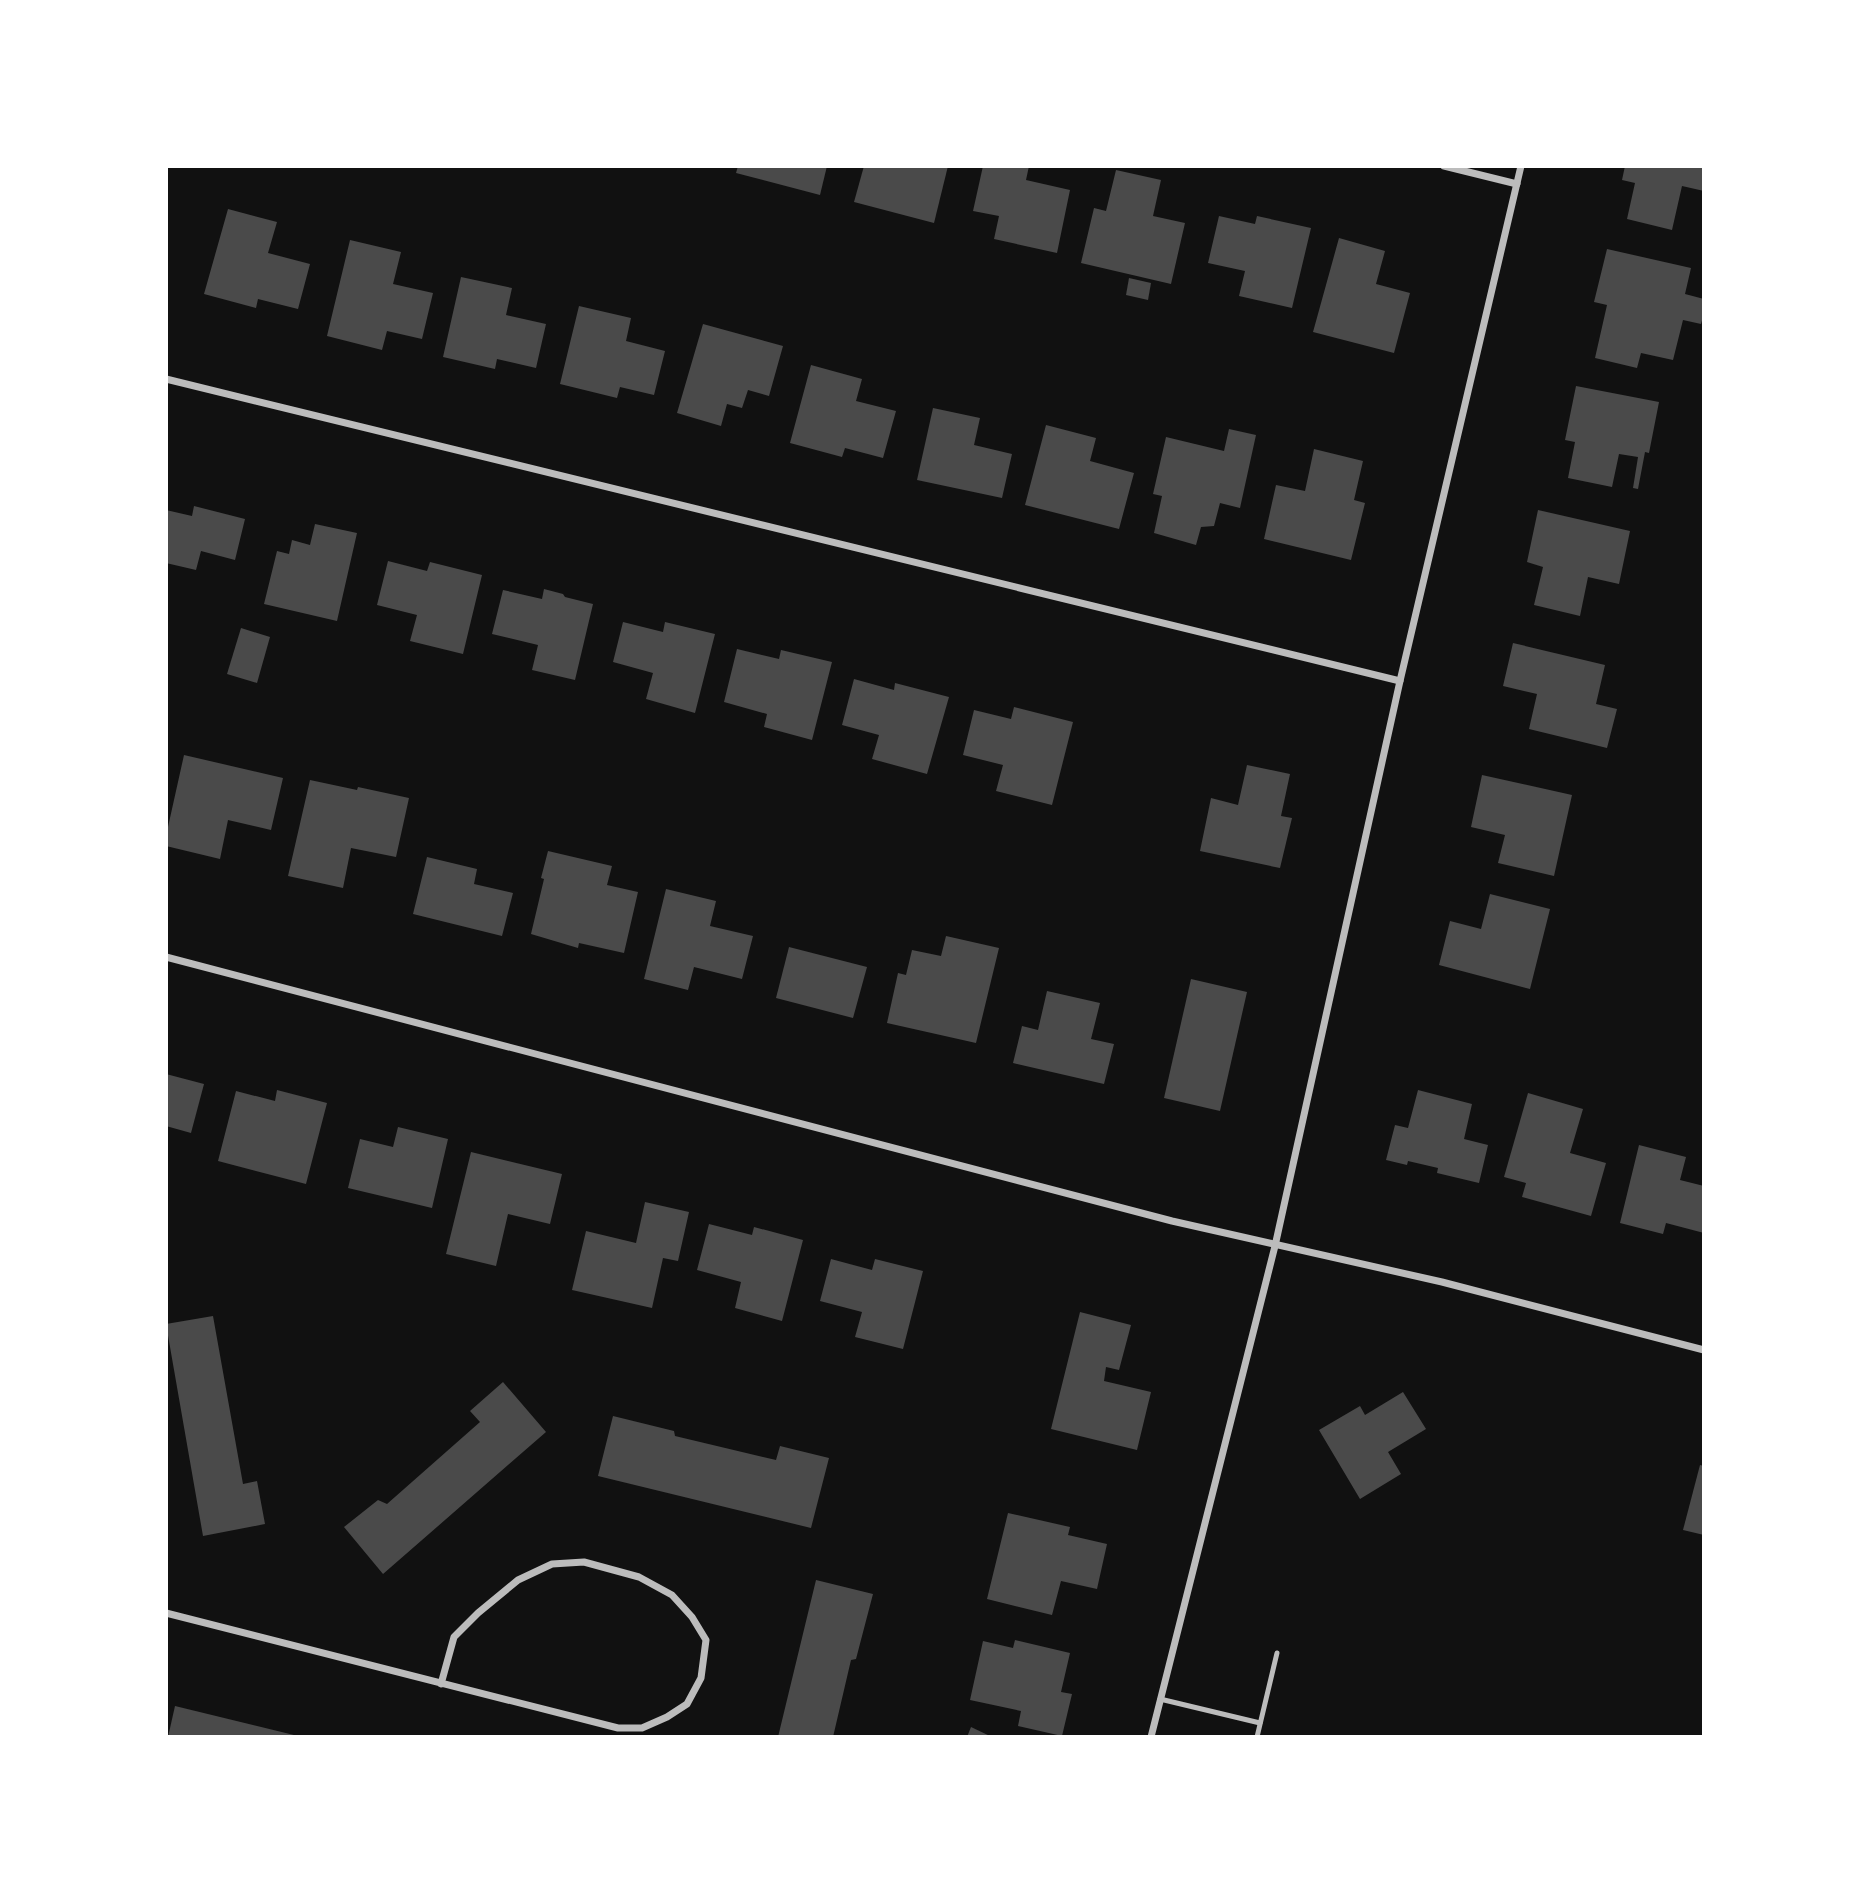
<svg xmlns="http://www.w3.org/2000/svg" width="1870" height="1903" viewBox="0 0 1870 1903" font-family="'DM Sans',sans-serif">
	<rect width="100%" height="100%" fill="#111"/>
	<!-- building -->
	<g fill="#4a4a4a">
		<path d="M738 166H827L820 195 736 173Z"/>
		<path d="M864 166H948L934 223 854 202Z"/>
		<path d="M983 166H1029L1026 180 1070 190 1057 253 994 239 999 216 973 211Z"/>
		<path d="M1625 166H1704V191L1682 186 1672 230 1627 219 1635 183 1622 180Z"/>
		<path d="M1116 170 1161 180 1153 216 1185 223 1171 284 1081 263 1094 208 1106 211Z"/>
		<path d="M228 209 277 222 268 253 310 264 298 309 258 299 256 308 204 294Z"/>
		<path d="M1219 216 1255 224 1257 216 1311 228 1292 308 1239 296 1245 271 1208 263Z"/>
		<path d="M1339 238 1385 251 1376 284 1410 293 1394 353 1313 332Z"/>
		<path d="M350 240 401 252 393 284 433 293 422 339 387 331 382 350 327 336Z"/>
		<path d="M1607 249 1691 268 1685 294 1704 299V313L1701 324 1683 320 1673 360 1641 353 1637 368 1595 358 1607 305 1594 302Z"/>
		<path d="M461 277 512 288 506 315 546 324 536 368 497 359 495 369 443 357Z"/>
		<path d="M1129 278 1151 283 1148 300 1126 295Z"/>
		<path d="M579 306 631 318 626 341 665 351 654 395 620 387 617 398 560 384Z"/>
		<path d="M703 324 783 346 769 396 748 390 742 408 727 404 721 426 677 413Z"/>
		<path d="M811 365 862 379 856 401 896 411 883 458 845 448 842 457 790 443Z"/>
		<path d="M1576 386 1659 402 1649 453 1645 452 1638 489 1633 488 1638 457 1619 454 1612 487 1568 478 1575 442 1565 440Z"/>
		<path d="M933 408 980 418 974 445 1012 454 1002 498 917 480Z"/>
		<path d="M1046 425 1096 438 1090 461 1134 473 1119 529 1025 505Z"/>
		<path d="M1229 429 1256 435 1240 508 1220 503 1214 526 1201 527 1196 545 1154 533 1162 496 1153 494 1166 437 1224 451Z"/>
		<path d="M1314 449 1363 461 1354 500 1365 503 1351 560 1264 539 1276 485 1305 491Z"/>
		<path d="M194 506 245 519 235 560 201 551 196 570 166 563V510L192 516Z"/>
		<path d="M1538 510 1630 531 1619 584 1588 577 1580 616 1534 605 1543 567 1527 562Z"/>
		<path d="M315 524 357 533 337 621 264 604 277 551 289 554 292 540 310 545Z"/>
		<path d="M388 561 427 571 430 562 482 575 463 654 410 641 417 615 377 605Z"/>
		<path d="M544 589 563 594 565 597 593 604 575 680 532 670 538 645 492 634 503 590 542 599Z"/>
		<path d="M623 622 663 632 665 622 715 634 695 713 646 699 653 673 613 662Z"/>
		<path d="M241 628 270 637 257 683 227 674Z"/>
		<path d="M1513 643 1605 665 1596 704 1617 709 1607 748 1529 729 1537 694 1503 686Z"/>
		<path d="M737 649 779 659 781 650 832 662 812 740 764 727 767 714 724 702Z"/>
		<path d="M854 679 894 690 895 683 949 697 927 774 872 759 879 735 842 725Z"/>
		<path d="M1014 707 1073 722 1052 805 996 791 1003 765 963 755 974 710 1011 719Z"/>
		<path d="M184 755 283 778 271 830 228 820 220 859 166 846V836Z"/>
		<path d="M1247 765 1290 774 1281 816 1292 818 1280 868 1200 851 1211 798 1238 805Z"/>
		<path d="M1482 775 1572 795 1554 876 1498 863 1505 835 1471 827Z"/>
		<path d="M310 780 357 790 358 787 409 798 396 857 351 848 343 888 288 876Z"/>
		<path d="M548 851 612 866 607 885 638 892 624 953 579 943 578 948 531 934 544 879 541 878Z"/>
		<path d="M427 857 477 869 474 884 513 893 502 936 413 914Z"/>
		<path d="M666 889 716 901 710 926 753 936 742 979 694 967 688 990 644 979Z"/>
		<path d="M1490 894 1550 909 1530 989 1439 965 1450 921 1481 929Z"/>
		<path d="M946 936 999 948 976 1043 887 1023 898 973 906 975 912 950 941 956Z"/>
		<path d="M789 947 867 967 853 1018 776 998Z"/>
		<path d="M1191 979 1247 992 1220 1111 1164 1098Z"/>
		<path d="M1047 991 1100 1003 1091 1039 1114 1044 1104 1084 1013 1063 1022 1026 1038 1030Z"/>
		<path d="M166 1074 204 1084 191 1133 166 1126Z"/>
		<path d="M277 1090 327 1103 306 1184 218 1161 236 1091 275 1101Z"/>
		<path d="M1418 1090 1472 1104 1464 1139 1488 1145 1479 1183 1437 1173 1438 1168 1408 1161 1407 1165 1386 1160 1395 1125 1408 1128Z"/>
		<path d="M1528 1093 1583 1109 1570 1153 1606 1163 1591 1216 1522 1197 1526 1183 1504 1177Z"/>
		<path d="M398 1127 448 1139 432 1208 348 1188 360 1139 393 1147Z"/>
		<path d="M1639 1145 1686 1157 1680 1180 1704 1186V1233L1666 1223 1663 1234 1620 1223Z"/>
		<path d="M471 1152 562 1174 550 1224 508 1214 496 1266 446 1254Z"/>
		<path d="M645 1202 689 1212 678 1261 663 1258 652 1308 572 1290 586 1231 636 1243Z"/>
		<path d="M709 1224 752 1235 754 1227 803 1240 782 1321 735 1308 741 1282 697 1270Z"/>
		<path d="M831 1259 872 1270 875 1259 923 1271 903 1349 855 1337 862 1312 820 1301Z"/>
		<path d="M1080 1312 1131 1325 1119 1370 1106 1367 1104 1381 1151 1392 1137 1450 1051 1429Z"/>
		<path d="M213 1316 243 1484 257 1481 265 1524 203 1536 166 1324Z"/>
		<path d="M503 1382 546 1432 383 1574 344 1527 378 1500 387 1504 480 1422 470 1411Z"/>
		<path d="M1403 1392 1426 1429 1388 1452 1401 1474 1360 1499 1319 1430 1360 1406 1365 1415Z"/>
		<path d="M613 1416 674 1431 675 1436 776 1460 780 1446 829 1458 811 1528 598 1476Z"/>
		<path d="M1700 1465 1704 1466V1535L1683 1530Z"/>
		<path d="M1008 1513 1070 1527 1068 1535 1107 1544 1097 1589 1061 1581 1052 1615 987 1599Z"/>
		<path d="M816 1580 873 1594 856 1659 851 1660 833 1737H778Z"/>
		<path d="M1015 1640 1070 1653 1061 1692 1072 1694 1062 1736 1018 1726 1021 1711 970 1700 983 1641 1013 1648Z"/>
		<path d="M175 1706 298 1736V1737H168Z"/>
		<path d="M971 1727 992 1737H967Z"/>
	</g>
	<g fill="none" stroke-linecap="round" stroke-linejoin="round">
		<!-- service -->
		<g stroke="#bcbcbc" stroke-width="5">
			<path d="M1160 1699 1260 1723"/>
			<path d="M1257 1737 1277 1653"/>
		</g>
		<!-- minor -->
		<g stroke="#bcbcbc" stroke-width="7">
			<path d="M1444 166 1517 184"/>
			<path d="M166 379 1400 681"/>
			<path d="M166 957 1172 1221 1442 1282 1704 1350"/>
			<path d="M166 1613 618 1728H642L667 1717 687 1704 701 1678 706 1640 692 1617 672 1595 639 1577 584 1562 552 1564 518 1580 478 1613 454 1637 441 1684"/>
			<path d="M1151 1737 1275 1246 1400 681 1521 166"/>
		</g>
	</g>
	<!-- border -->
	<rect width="1870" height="1903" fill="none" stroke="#ffffff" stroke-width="336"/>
</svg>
